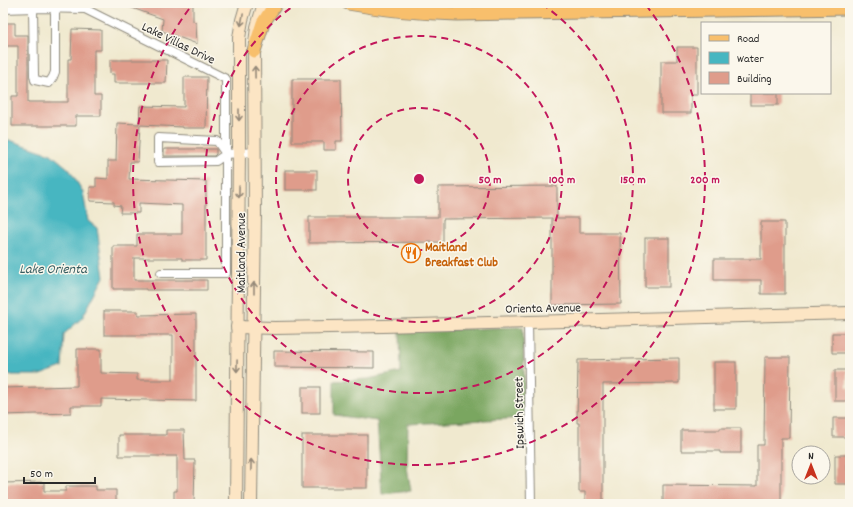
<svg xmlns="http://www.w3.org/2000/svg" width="853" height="507" viewBox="0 0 853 507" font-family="Dekko,sans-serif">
	<rect width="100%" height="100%" fill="#fbf7ec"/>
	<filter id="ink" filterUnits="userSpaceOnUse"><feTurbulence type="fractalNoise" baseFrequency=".025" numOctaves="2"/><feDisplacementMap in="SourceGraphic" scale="8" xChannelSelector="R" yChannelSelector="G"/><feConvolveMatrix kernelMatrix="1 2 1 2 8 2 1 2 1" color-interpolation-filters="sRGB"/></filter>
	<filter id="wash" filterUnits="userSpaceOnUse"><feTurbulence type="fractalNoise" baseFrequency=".012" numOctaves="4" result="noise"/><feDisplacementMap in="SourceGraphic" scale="16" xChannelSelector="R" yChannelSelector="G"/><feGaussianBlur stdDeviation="0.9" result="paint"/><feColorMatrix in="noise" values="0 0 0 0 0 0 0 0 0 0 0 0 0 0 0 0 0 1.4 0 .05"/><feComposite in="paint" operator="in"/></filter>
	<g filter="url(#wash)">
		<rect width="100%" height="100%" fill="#f0e9cf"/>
		<!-- forest -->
		<path fill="#7aa660" stroke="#526846" d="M523 327 525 418 408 424 407 467 411 491 382 494 377 421 334 415V381L368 379 401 372 400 331Z"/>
		<!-- water -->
		<path fill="#47b6c1" stroke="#397076" d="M3 138 51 154 69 169 83 192 88 221 97 228 104 277 82 318 64 334 62 367 40 375H12L3 372Z"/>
		<g id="blocks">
			<!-- building -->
			<g fill="#df9c8b">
				<path d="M121 3H193V21L196 23 197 44 162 31 163 19 121 4Z"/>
				<path d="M3 23H15V35H28V102H68V59H71L72 29 101 30V50H94V96H101V116H76V126H12V96H18V46H3Z"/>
				<path d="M677 47H697V95H691V113H661V61H677Z"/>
				<path d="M110 60H167L166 83H114V74H110Z"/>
				<path d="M184 77H207L206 128H183V127L140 125 138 162H130L129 179 206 181V260H182V258H134V280H207V290H146V289H113V246H137V234H182V205L139 203V213H120L121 206 114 205V202L90 201V187H96V178L108 179V161H116L117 123 139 124 140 106 184 107Z"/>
				<path d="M292 79H341L342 141H336V150H324V142H292Z"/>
				<rect x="750" y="93" width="28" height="12"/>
				<path d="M164 149H216V154L214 156H164Z"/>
				<rect x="285" y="170" width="32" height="20"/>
				<path d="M557 186V218H579V233H620L621 304 552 305V218L443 219V242L309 243V217H438V187Z"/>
				<path d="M761 222H785V294H761V280H714V259H761Z"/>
				<rect x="645" y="238" width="24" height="49"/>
				<path d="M104 311H138V315L196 314V401L101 399V406H71V413L3 415V388L77 386V349H101V373L137 374V380H173V335H104Z"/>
				<path d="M832 333H850V346H847V353H832Z"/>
				<path d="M274 351 374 352V368L274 367Z"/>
				<path d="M765 357H790L789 438H781V504H663V485L757 486V445H764Z"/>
				<path d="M679 358V383L603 384V504H585V492H579V423H577L578 360Z"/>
				<rect x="714" y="362" width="22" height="47"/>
				<path d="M835 370H847V387H850V401H835Z"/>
				<rect x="302" y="387" width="18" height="26"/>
				<path d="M833 418H850V431H847V437H833Z"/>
				<path d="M720 428H741V453H720V451H681V430H720Z"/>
				<path d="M166 430H184L185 460H195L194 504H174V491H177V456H119V435H166Z"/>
				<rect x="302" y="435" width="65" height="53"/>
				<path d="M835 455H847V470H850V484H835Z"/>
				<path d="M44 482V491H66V486H96V490H116V504H3V483Z"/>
			</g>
		</g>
	</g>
	<g filter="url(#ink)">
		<use href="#blocks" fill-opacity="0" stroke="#8e8a7d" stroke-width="1"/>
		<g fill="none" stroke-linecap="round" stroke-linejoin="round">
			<defs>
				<g id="street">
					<path d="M33 8 34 75 35 80 49 83 53 77 55 72V8"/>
					<path d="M3 9 35 8 85 9 226 79V273H161"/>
					<path d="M226 154 217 141 158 138V162L216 161 226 154 255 152"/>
					<path d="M528 322 531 504"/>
				</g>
				<g id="secondary">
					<path d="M237 327 275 328 383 326 850 313"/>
					<path d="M236 504 239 153V38L242 20 247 3"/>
					<path d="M251 504 255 214 254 51 257 27 264 3"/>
				</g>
				<g id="primary">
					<path d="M348 3C385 10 419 13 457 14L850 8"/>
					<path d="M254 51 263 23 276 3"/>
				</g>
			</defs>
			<!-- street casing -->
			<use href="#street" stroke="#8e8a7d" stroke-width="10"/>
			<!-- secondary casing -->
			<use href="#secondary" stroke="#8e8a7d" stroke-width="14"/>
			<!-- primary casing -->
			<use href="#primary" stroke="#8e8a7d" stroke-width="15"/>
			<!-- street -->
			<use href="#street" stroke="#fff" stroke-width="8"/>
			<!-- secondary -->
			<use href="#secondary" stroke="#fce5c4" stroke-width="12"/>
			<!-- primary -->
			<use href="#primary" stroke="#f8bf6c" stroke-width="13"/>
		</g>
		<!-- one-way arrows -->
		<defs><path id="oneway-shaft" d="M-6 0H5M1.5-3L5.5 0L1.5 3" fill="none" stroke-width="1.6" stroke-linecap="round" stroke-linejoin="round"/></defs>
		<g stroke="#948878">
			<use href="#oneway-shaft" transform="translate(242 20) rotate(101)"/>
			<use href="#oneway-shaft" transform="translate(255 72) rotate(-91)"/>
			<use href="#oneway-shaft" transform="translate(239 115) rotate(90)"/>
			<use href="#oneway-shaft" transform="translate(239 192) rotate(91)"/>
			<use href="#oneway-shaft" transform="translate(254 288) rotate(-90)"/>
			<use href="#oneway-shaft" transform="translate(237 366) rotate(91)"/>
			<use href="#oneway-shaft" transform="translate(251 465) rotate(-89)"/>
		</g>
	</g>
	<!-- distance rings -->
	<g fill="none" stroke="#c2185b" stroke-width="2" stroke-dasharray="7 5">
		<circle cx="419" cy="179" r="71"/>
		<circle cx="419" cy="179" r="143"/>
		<path d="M542 4A214 214 0 1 1 296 4"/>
		<path d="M646 5A286 286 0 1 1 192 5"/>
	</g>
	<!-- icons -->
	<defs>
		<symbol id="restaurant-ring" viewBox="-11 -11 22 22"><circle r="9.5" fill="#fbf7ec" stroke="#e8710a" stroke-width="1.5"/><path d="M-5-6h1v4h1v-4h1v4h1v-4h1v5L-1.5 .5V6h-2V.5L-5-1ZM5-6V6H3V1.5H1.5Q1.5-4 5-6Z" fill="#e8710a"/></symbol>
	</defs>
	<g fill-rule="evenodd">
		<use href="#restaurant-ring" x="400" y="242" width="22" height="22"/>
	</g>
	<g text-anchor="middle" stroke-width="3" stroke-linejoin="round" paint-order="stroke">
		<!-- street labels -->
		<g font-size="13" fill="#2b2b2b" stroke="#fbf7ec">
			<text transform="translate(179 42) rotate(26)" y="5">Lake Villas Drive</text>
			<text transform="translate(240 253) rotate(-90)" y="5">Maitland Avenue</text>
			<text transform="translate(543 307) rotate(-1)" y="5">Orienta Avenue</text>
			<text transform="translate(518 413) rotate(-91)" y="5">Ipswich Street</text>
		</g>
		<!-- food labels -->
		<g font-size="13" font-weight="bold" fill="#c56008" stroke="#fbf7ec" text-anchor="start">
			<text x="425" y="251">Maitland<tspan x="425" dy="15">Breakfast Club</tspan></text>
		</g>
		<!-- water labels -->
		<g font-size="14" font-style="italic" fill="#355c60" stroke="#fbf7ec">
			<text x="53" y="273">Lake Orienta</text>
		</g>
	</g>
	<circle cx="419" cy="179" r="6" fill="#c2185b" stroke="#fbf7ec" stroke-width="2"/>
	<g font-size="12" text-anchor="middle" font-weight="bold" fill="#c2185b" stroke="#fbf7ec" stroke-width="3" stroke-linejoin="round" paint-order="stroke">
		<text x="490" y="183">50 m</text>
		<text x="562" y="183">100 m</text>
		<text x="633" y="183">150 m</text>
		<text x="705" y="183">200 m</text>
	</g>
	<!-- margin -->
	<rect width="853" height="507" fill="none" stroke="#fbf7ec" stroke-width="16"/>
	<!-- legend -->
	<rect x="701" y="22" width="130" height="72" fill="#fbf7ec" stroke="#a8a59f"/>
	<rect x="709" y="35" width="20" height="6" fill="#f8bf6c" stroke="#a8a59f"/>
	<text x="737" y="42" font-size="12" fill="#2b2b2b">Road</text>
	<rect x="709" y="52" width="20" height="12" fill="#47b6c1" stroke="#a8a59f"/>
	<text x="737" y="62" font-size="12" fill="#2b2b2b">Water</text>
	<rect x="709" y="72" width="20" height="12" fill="#df9c8b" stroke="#a8a59f"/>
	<text x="737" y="82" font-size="12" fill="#2b2b2b">Building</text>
	<!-- north arrow -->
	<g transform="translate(811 465)"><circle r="19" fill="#fbf7ec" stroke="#a8a59f"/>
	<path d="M0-3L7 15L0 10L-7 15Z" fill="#c8321e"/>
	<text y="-6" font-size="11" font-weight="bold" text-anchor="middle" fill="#2b2b2b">N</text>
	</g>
	<!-- scale -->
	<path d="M24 477v6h71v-6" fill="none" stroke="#2b2b2b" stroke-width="2"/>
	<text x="30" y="477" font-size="12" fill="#2b2b2b" stroke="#fbf7ec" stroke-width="3" paint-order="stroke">50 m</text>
</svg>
